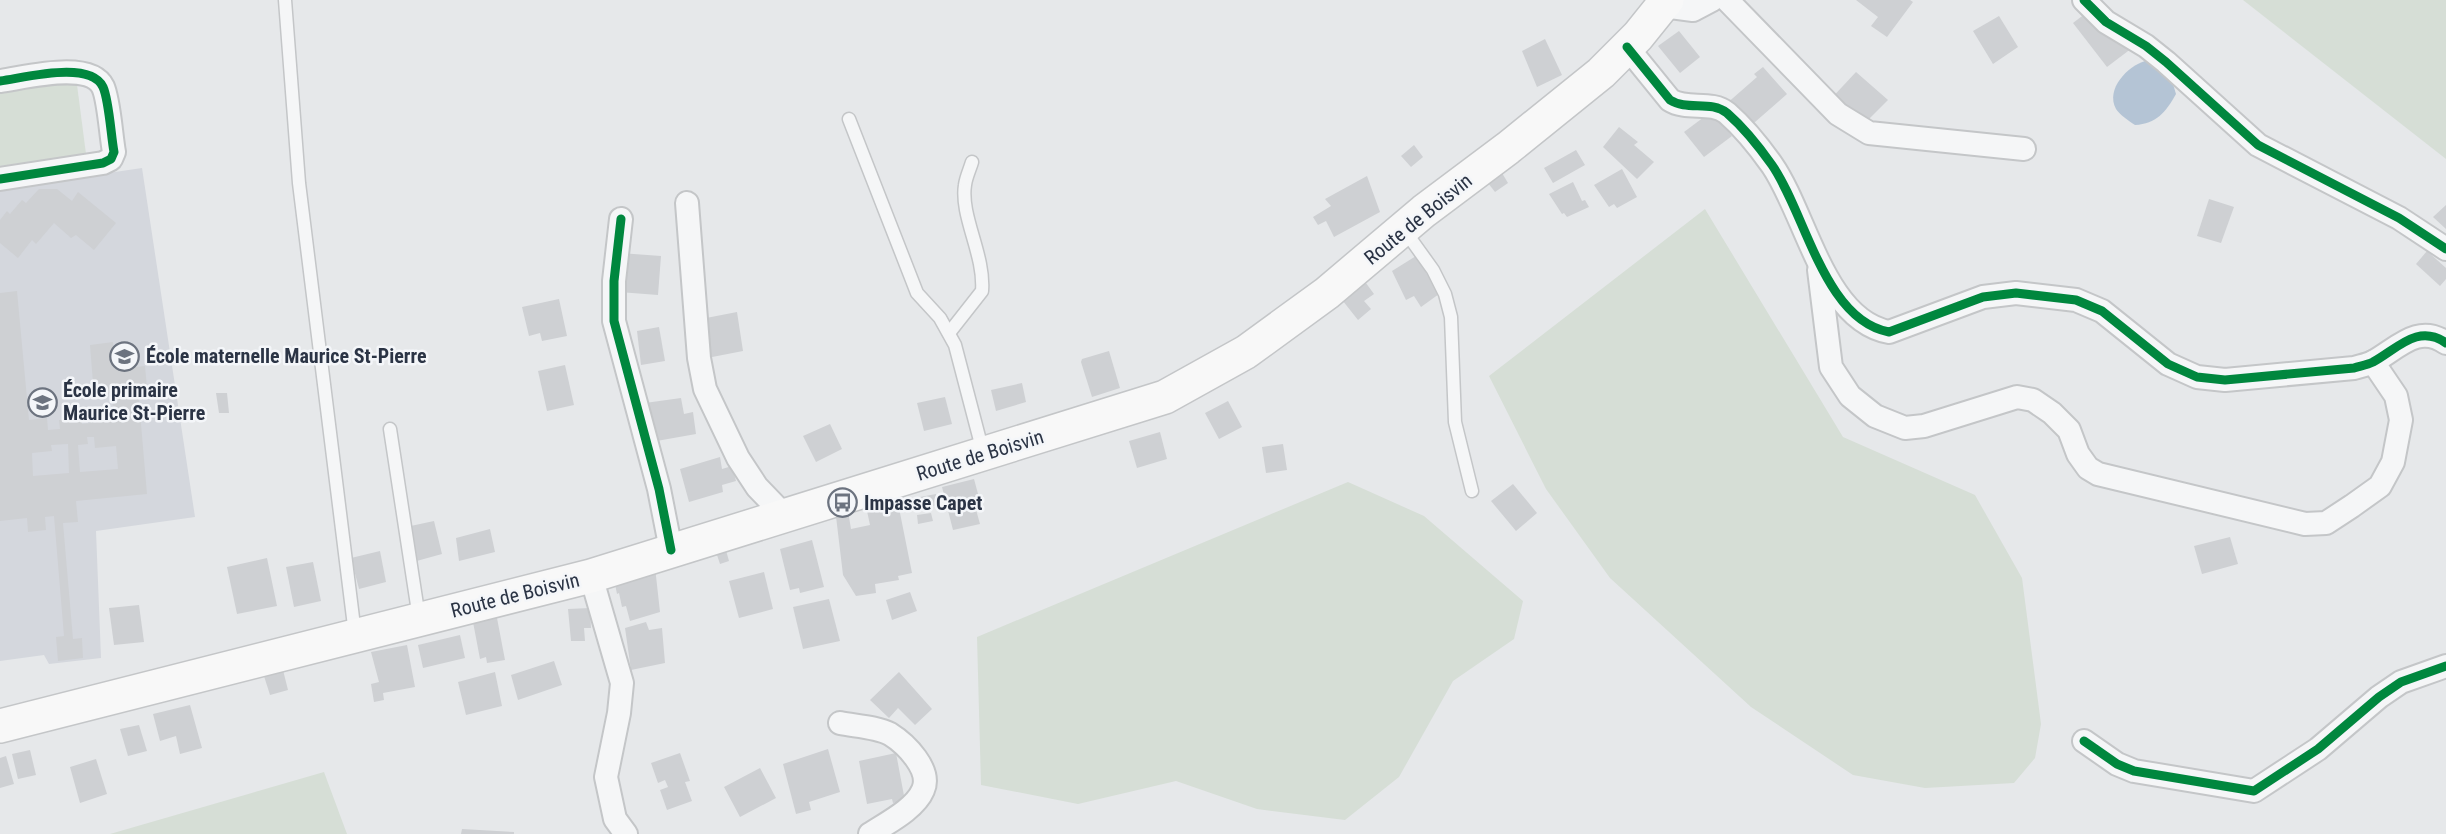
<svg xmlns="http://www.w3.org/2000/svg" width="2446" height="834" viewBox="0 0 2446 834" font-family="'Roboto Condensed',sans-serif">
	<rect width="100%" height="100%" fill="#e6e8ea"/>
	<!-- built -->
	<path fill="#d4d7dd" d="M142 168 195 517 96 531 101 658 49 664 44 655 0 661V189Z"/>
	<!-- green -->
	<g fill="#d6ded6">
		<path d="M2243 0H2446V159Z"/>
		<path d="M76 77 86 154 0 166V88Z"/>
		<path d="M1705 209 1843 437 1975 495 2022 578 2041 724 2035 758 2014 783 1925 788 1853 775 1751 707 1610 578 1546 489 1489 376Z"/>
		<path d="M1348 482 1424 516 1523 601 1514 639 1453 681 1399 777 1345 820 1257 809 1176 781 1078 804 981 785 977 637Z"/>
		<path d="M324 772 347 834H110Z"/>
	</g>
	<!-- water -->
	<path fill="#b4c4d5" d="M2145 61 2169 71 2176 94C2166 112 2156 124 2135 125 2129 121 2120 115 2116 109 2105 89 2128 66 2145 61Z"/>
	<!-- building -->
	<g fill="#ced0d3" fill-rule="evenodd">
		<path d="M1856 0H1910L1913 2 1887 37 1871 26 1878 17Z"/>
		<path d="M2094 7 2132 48 2107 67 2073 23Z"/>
		<path d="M1999 16 2018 47 1993 64 1973 31Z"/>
		<path d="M1679 31 1700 57 1680 73 1658 46Z"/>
		<path d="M1545 39 1562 75 1537 87 1522 51Z"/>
		<path d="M1763 67 1787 94 1747 129 1725 105 1757 77 1754 74Z"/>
		<path d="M1856 72 1888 100 1859 129 1828 102Z"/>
		<path d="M1712 111 1732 136 1704 157 1684 132Z"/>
		<path d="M1619 127 1638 142 1634 145 1654 162 1637 179 1603 147Z"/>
		<path d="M1414 145 1423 157 1411 167 1401 156Z"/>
		<path d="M1576 150 1585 165 1553 183 1544 168Z"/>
		<path d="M1622 169 1637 197 1617 208 1614 204 1609 207 1594 185Z"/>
		<path d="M1502 173 1508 183 1495 192 1488 183Z"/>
		<path d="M1367 176 1380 212 1334 237 1326 221 1318 225 1313 217 1331 206 1325 199Z"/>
		<path d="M1573 182 1582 201 1585 200 1589 207 1567 217 1564 213 1562 214 1549 194Z"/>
		<path d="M39 189H57L72 201 78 192 116 223 94 250 76 235 71 238 54 223 36 244 32 240 18 258 0 243V220L7 211 10 214 22 200 26 203Z"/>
		<path d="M2209 199 2234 207 2221 243 2197 236Z"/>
		<path d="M2446 205V229L2433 217Z"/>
		<path d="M2427 251 2446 268V279L2440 286 2416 264Z"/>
		<path d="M620 253 661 256 658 295 619 292Z"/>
		<path d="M1416 256 1439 294 1421 307 1414 296 1406 300 1392 271Z"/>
		<path d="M1363 279 1374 294 1364 301 1371 309 1358 320 1339 296Z"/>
		<path d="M17 291 29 420 47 418 48 430 60 429 59 420 81 418 82 424 90 423 89 409 113 411 112 393 94 395 90 345 113 342 115 369 145 366 147 388 138 389 147 494 76 501 78 522 63 523 73 639 82 638 83 658 58 661 56 637 64 636 54 516 45 517 46 530 28 532 27 518 0 521V293ZM87 437H94L95 448 116 446 118 469 80 472 78 445 88 444ZM68 444 69 473 33 476 32 453 52 451 51 445Z"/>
		<path d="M559 299 567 336 542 341 540 333 529 336 522 307Z"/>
		<path d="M737 312 743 351 707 358 701 319Z"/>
		<path d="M659 327 665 361 641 365 637 331Z"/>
		<path d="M1109 351 1120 388 1092 397 1081 362 1082 359Z"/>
		<path d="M565 365 574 405 547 411 538 371Z"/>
		<path d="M1022 383 1026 402 996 411 991 390Z"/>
		<path d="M216 393H227L229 413H219Z"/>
		<path d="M945 397 952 424 924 431 917 403Z"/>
		<path d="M681 398 684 414 693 412 696 434 651 442 645 403Z"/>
		<path d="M1228 401 1242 427 1219 439 1205 413Z"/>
		<path d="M830 424 842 449 816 462 803 436Z"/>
		<path d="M1160 432 1167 459 1137 468 1129 441Z"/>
		<path d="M1283 444 1287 470 1266 473 1262 447Z"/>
		<path d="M720 457 722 469 732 466 736 481 722 485 723 492 689 502 680 469Z"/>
		<path d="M974 479 981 505 975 506 980 524 953 530 942 487Z"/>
		<path d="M1513 484 1537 513 1516 531 1491 501Z"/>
		<path d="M936 494 938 505 922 508 920 497Z"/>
		<path d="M898 503 912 573 898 576 899 580 875 584 876 593 856 596 843 575 835 508 847 505 851 529 870 525 867 511Z"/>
		<path d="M931 513 933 521 918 524 917 515Z"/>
		<path d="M434 521 442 554 413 562 406 527Z"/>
		<path d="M490 529 495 552 459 561 456 538Z"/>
		<path d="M2230 537 2238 564 2202 574 2194 546Z"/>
		<path d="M812 540 824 587 800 593 799 588 790 590 780 549Z"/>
		<path d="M725 547 729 561 720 564 715 549Z"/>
		<path d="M380 551 386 582 359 589 351 558Z"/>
		<path d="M267 558 277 606 237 614 227 567Z"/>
		<path d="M313 562 321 601 294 607 286 567Z"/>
		<path d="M655 567 660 612 630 621 626 606 622 607 619 593 617 594 614 579Z"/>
		<path d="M764 572 773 609 739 618 729 581Z"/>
		<path d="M910 592 917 611 892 620 886 600Z"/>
		<path d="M829 599 840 641 803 649 793 607Z"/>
		<path d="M139 605 144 642 114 645 109 608Z"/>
		<path d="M590 608 591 628H584L585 641H571L568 609Z"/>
		<path d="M497 618 505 660 487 663 486 657 480 659 473 622Z"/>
		<path d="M646 622 649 630 662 628 665 663 631 670 625 628Z"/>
		<path d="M460 635 465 658 423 668 418 645Z"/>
		<path d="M407 645 415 687 383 693 384 700 374 702 371 684 379 682 371 652Z"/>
		<path d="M554 661 562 685 518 700 511 675Z"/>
		<path d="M283 670 288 690 270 695 264 676Z"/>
		<path d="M495 672 502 706 466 715 458 682Z"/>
		<path d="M899 672 932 709 915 725 898 708 889 718 870 700Z"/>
		<path d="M190 705 202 748 180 754 176 736 160 741 153 714Z"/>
		<path d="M139 725 147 751 128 756 120 729Z"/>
		<path d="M828 749 840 792 809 802 811 810 796 814 783 764Z"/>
		<path d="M30 750 36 775 18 779 12 754Z"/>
		<path d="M680 753 690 781 685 782 692 801 667 810 660 790 668 787 665 780 658 783 651 763Z"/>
		<path d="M896 753 905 801 893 803 892 799 867 804 859 761Z"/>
		<path d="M6 756 14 784 0 788V758Z"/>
		<path d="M96 759 107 794 80 803 70 767Z"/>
		<path d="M760 768 776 798 740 817 724 787Z"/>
		<path d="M462 829 514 832V834H461Z"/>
	</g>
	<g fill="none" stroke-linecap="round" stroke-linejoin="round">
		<defs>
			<g id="lane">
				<path d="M285 0 299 183 355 634"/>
				<path d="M849 119 917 293 940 318 955 345 983 452"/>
				<path d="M1405 231 1433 270 1445 294 1451 317 1455 422 1472 491"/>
				<path d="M949 333 982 291C985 255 960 216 965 185 966 177 970 169 972 162"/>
				<path d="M390 429 419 618"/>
			</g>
			<g id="street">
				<path d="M1727 0 1838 114 1869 133 2024 149"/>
				<path d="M2084 0 2106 22 2146 46 2166 62 2258 145 2399 218 2446 249"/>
				<path d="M1663 6 1693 10 1712 0"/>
				<path d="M1627 47 1670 100C1687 111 1711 100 1727 113 1743 127 1760 148 1772 165 1806 214 1824 320 1889 332L1983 297 2016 293 2076 300 2102 311 2168 364 2197 377 2225 380 2354 368C2360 366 2367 365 2373 362 2397 349 2418 323 2446 343"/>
				<path d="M0 81C24 78 90 60 103 87 109 100 111 136 114 152L111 159 103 163 0 179"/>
				<path d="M687 203 699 358 705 389 738 458 757 487 784 515"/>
				<path d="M621 219 614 281V321L659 489 671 550"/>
				<path d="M1819 270 1831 367 1850 396 1875 416 1905 428 1924 426 2017 397 2033 400 2052 413 2069 430 2078 454 2088 468 2098 474 2305 524 2326 523 2352 506 2380 486 2393 462 2401 420 2396 396 2373 362"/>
				<path d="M591 576 622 683 619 713 606 777 615 819 626 834"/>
				<path d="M840 723C855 726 877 727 890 734 906 744 932 770 923 790 915 809 887 823 870 834"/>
				<path d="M2084 741 2117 764 2134 771 2254 791 2318 749 2379 697 2401 682 2446 666"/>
			</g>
			<path id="secondary" d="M0 726 591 576 1165 397 1246 352 1327 293 1424 211 1508 148 1601 73 1638 36 1667 0"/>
		</defs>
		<!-- lane casing -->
		<use href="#lane" stroke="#c4c6c8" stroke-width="15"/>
		<!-- street casing -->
		<use href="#street" stroke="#c4c6c8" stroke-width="26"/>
		<!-- secondary casing -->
		<use href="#secondary" stroke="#c4c6c8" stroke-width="36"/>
		<!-- lane -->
		<use href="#lane" stroke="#f5f6f7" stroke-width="12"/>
		<!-- street -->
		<use href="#street" stroke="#f5f6f7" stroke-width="22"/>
		<!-- secondary -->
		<use href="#secondary" stroke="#f8f8f8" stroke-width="33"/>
		<defs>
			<g id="cycleway">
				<path d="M2084 0 2106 22 2146 46 2166 62 2258 145 2399 218 2446 249"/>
				<path d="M1627 47 1670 100C1687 111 1711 100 1727 113 1743 127 1760 148 1772 165 1806 214 1824 320 1889 332L1983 297 2016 293 2076 300 2102 311 2168 364 2197 377 2225 380 2354 368C2360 366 2367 365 2373 362 2397 349 2418 323 2446 343"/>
				<path d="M0 81C24 78 90 60 103 87 109 100 111 136 114 152L111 159 103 163 0 179"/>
				<path d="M621 219 614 281V321L659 489 671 550"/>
				<path d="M2084 741 2117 764 2134 771 2254 791 2318 749 2379 697 2401 682 2446 666"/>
			</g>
		</defs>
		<!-- cycleway casing -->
		<use href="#cycleway" stroke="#f4f6f9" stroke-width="13"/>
		<!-- cycleway -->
		<use href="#cycleway" stroke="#00873e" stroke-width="9"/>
	</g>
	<!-- icons -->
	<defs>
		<symbol id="school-ring" viewBox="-11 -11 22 22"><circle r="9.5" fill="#f4f6f9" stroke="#6c737f" stroke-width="1.5"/><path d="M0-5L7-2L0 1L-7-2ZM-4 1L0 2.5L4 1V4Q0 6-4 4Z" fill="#6c737f"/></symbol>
		<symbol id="bus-ring" viewBox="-11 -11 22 22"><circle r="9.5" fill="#f4f6f9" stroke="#6c737f" stroke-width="1.5"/><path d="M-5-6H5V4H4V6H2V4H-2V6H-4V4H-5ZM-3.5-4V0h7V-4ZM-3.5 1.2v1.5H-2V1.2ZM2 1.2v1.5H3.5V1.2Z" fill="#6c737f"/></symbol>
	</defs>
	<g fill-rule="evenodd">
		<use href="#school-ring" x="108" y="340" width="33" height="33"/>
		<use href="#school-ring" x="26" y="386" width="33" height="33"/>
		<use href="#bus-ring" x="826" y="486" width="33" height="33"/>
	</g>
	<g text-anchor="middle" stroke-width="5" stroke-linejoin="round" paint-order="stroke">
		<!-- street labels -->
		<g font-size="20" fill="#2b3445" stroke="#f4f6f9">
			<text transform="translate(1418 219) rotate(-39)" y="7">Route de Boisvin</text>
			<text transform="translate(980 455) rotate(-17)" y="7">Route de Boisvin</text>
			<text transform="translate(515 595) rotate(-14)" y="7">Route de Boisvin</text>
		</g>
		<!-- poi labels -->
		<g font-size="20" font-weight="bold" fill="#2b3445" stroke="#f4f6f9" text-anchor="start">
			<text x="146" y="363">École maternelle Maurice St-Pierre</text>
			<text x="63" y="397">École primaire<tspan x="63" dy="23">Maurice St-Pierre</tspan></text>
			<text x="864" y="510">Impasse Capet</text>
		</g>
	</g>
</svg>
